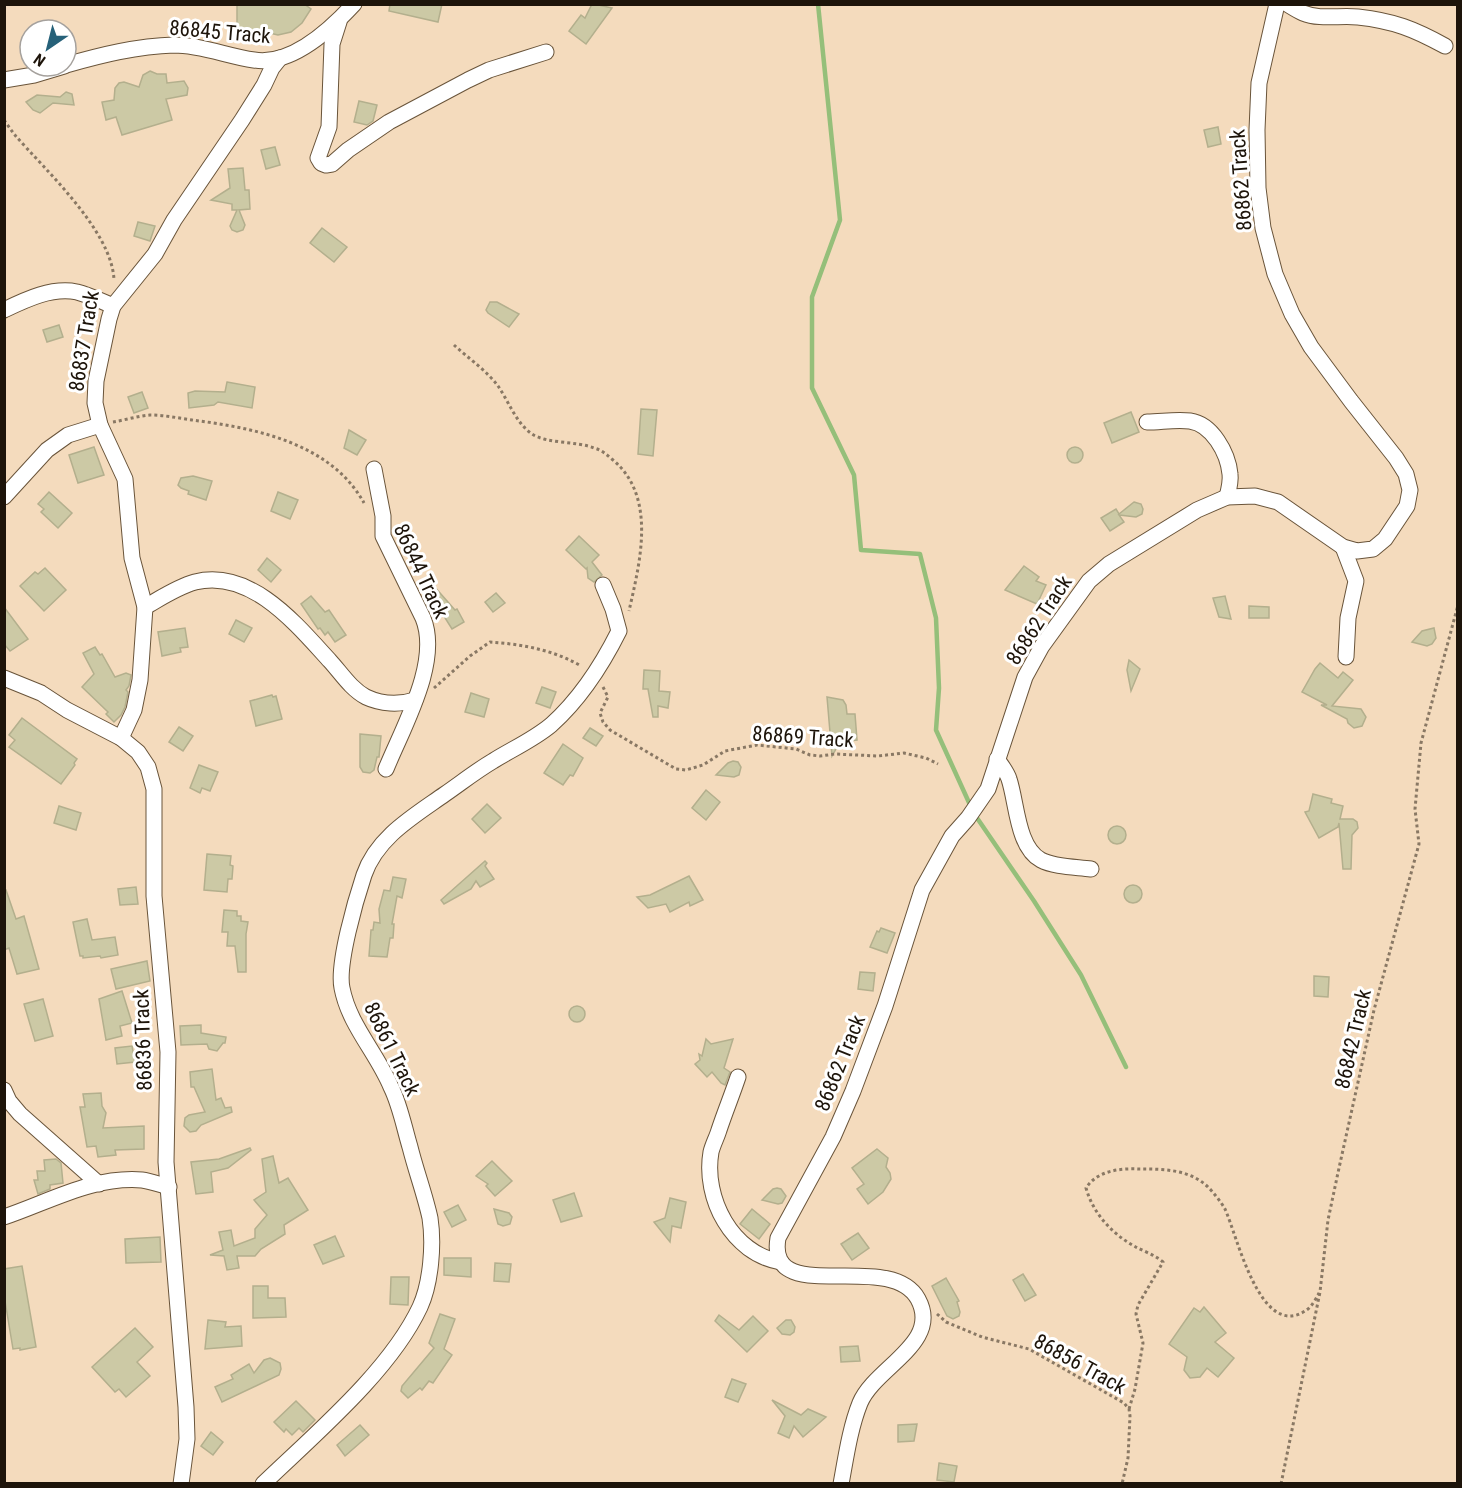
<svg xmlns="http://www.w3.org/2000/svg" width="1462" height="1488" viewBox="0 0 1462 1488" font-family="'Roboto Condensed',sans-serif">
	<rect width="100%" height="100%" fill="#f4dbbd"/>
	<g fill="none" stroke-linecap="round" stroke-linejoin="round">
		<!-- stream -->
		<g stroke="#95bf7a" stroke-width="4.5">
			<path d="M818 4 840 220 812 297V388L854 475 861 550 920 554 936 618 939 688 936 730 971 807"/>
			<path d="M975 815 1034 901 1081 975 1126 1067"/>
		</g>
	</g>
	<!-- building -->
	<g fill="#ccc9a5" stroke="#b3af8d" stroke-width="1.5">
		<path d="M237 4H304L311 9 302 23 291 32 278 35 256 30H237Z"/>
		<path d="M390 4H442L438 22 389 11Z"/>
		<path d="M594 4 612 8 586 44 569 31 581 15 585 18 591 6Z"/>
		<path d="M150 71 157 74H166L167 83 184 81 188 88 187 95 166 99 172 120 122 135 116 117 106 120 102 102 114 100 115 88 119 83 124 82 139 87 143 75Z"/>
		<path d="M66 92 72 94 74 105 53 103 40 113 33 110 26 102 37 95 60 97Z"/>
		<path d="M359 101 377 105 373 121 367 125 354 122Z"/>
		<path d="M1218 127 1221 144 1208 147 1204 130Z"/>
		<path d="M275 147 280 165 266 169 261 150Z"/>
		<path d="M243 168 245 190H249L250 209 239 210 245 225 243 230 237 232 232 230 230 226 237 210H232V204L211 200 230 188 228 169Z"/>
		<path d="M138 222 155 226 150 241 134 236Z"/>
		<path d="M322 228 347 247 334 262 310 243Z"/>
		<path d="M490 302H497L519 314 509 327 488 313 486 310Z"/>
		<path d="M59 325 63 337 47 342 43 330Z"/>
		<path d="M227 382 255 387 252 408 218 402 214 405 189 408 188 393 195 391 225 392Z"/>
		<path d="M142 392 148 408 134 413 128 397Z"/>
		<path d="M641 409 657 410 653 456 638 454Z"/>
		<path d="M1131 412 1139 432 1112 443 1104 423Z"/>
		<path d="M349 430 366 440 357 455 344 448Z"/>
		<circle cx="1075" cy="455" r="8"/>
		<path d="M94 447 104 475 78 483 69 455Z"/>
		<path d="M193 476 212 481 206 500 188 494 189 491 181 488 178 485 181 478Z"/>
		<path d="M49 492 72 513 58 528 41 512 44 509 38 504Z"/>
		<path d="M278 492 298 500 290 519 271 511Z"/>
		<path d="M1134 502 1141 504 1143 509 1142 514 1136 517 1119 515 1124 522 1110 531 1101 518 1116 509 1119 514Z"/>
		<path d="M579 536 599 555 592 562 602 575 594 582 588 578 587 568 586 569 566 550Z"/>
		<path d="M267 558 281 570 271 582 258 570Z"/>
		<path d="M1024 566 1039 577 1036 581 1046 585 1037 604 1005 590Z"/>
		<path d="M45 568 66 590 44 611 20 586 35 572 38 574Z"/>
		<path d="M433 585 455 610 457 609 464 622 452 629 442 613 435 619 433 616 426 602 433 596 428 588Z"/>
		<path d="M496 593 505 603 493 612 485 602Z"/>
		<path d="M311 596 325 612 329 610 346 635 335 642 328 632 325 635 320 628 318 629 301 604Z"/>
		<path d="M1225 596 1231 619 1219 617 1213 598Z"/>
		<path d="M1249 606 1269 607V618H1249Z"/>
		<path d="M4 607 28 639 10 651 4 644Z"/>
		<path d="M236 620 252 628 244 642 229 634Z"/>
		<path d="M185 628 188 647 180 648 181 652 162 656 158 632Z"/>
		<path d="M1434 628 1436 638 1432 644 1427 646 1412 642 1422 631Z"/>
		<path d="M95 647 100 655 102 654 115 677 126 673 131 675 129 686 126 690 128 692 125 707 121 715 114 722 106 714 108 712 82 687 94 674 83 653Z"/>
		<path d="M1129 660 1140 669 1131 691 1127 670Z"/>
		<path d="M1320 663 1338 678 1343 672 1353 680 1332 706 1361 709 1366 717 1362 726 1354 728 1348 723 1347 719 1321 705H1327L1302 692 1315 669Z"/>
		<path d="M644 670 660 671 659 691 670 692 668 708 658 706V717H653L648 689H643Z"/>
		<path d="M542 687 556 692 550 708 536 703Z"/>
		<path d="M471 693 489 699 484 717 465 712Z"/>
		<path d="M272 695 273 697 276 696 282 719 256 726 250 701Z"/>
		<path d="M827 697 843 700 846 705 847 714H855L857 740 840 742 832 756Z"/>
		<path d="M22 718 77 759 74 763 75 765 61 784 9 747 15 740 9 735Z"/>
		<path d="M179 727 193 736 183 751 169 742Z"/>
		<path d="M590 728 603 736 596 746 583 738Z"/>
		<path d="M360 734 381 736 379 757H377L374 770 370 773 363 772 360 767Z"/>
		<path d="M563 744 583 758 573 776 570 775 563 785 544 773Z"/>
		<path d="M733 761 738 762 741 767 739 775 734 777 716 775 728 763Z"/>
		<path d="M199 765 218 772 210 791 202 788 200 793 190 788Z"/>
		<path d="M706 790 720 802 706 820 692 808Z"/>
		<path d="M1313 794 1332 799 1331 803 1343 806 1340 819H1353L1357 822 1358 828 1352 835 1351 869H1343L1339 823 1338 827 1319 838 1305 812 1309 811Z"/>
		<path d="M487 804 501 818 485 833 472 819Z"/>
		<path d="M59 806 81 813 76 830 54 823Z"/>
		<circle cx="1117" cy="835" r="9"/>
		<path d="M207 854 231 856 230 865 233 866 232 879H228L227 892 204 890Z"/>
		<path d="M485 861 487 863 485 866 494 879 480 887 476 881 471 889 444 904 441 900Z"/>
		<path d="M689 876 703 900 690 906 689 902 670 912 666 904 648 908 637 897 650 895Z"/>
		<path d="M393 877 406 879 402 898 397 896 392 924H394L393 938H390L387 957 369 956 371 930H373L374 922 380 923 379 909 384 890 390 891Z"/>
		<circle cx="1133" cy="894" r="9"/>
		<path d="M136 887 138 904 120 905 118 889Z"/>
		<path d="M6 890 16 919 24 916 39 969 17 974 9 948 4 950V891Z"/>
		<path d="M224 910 237 911V916H241V921L248 922 246 934V972H238L235 946H227L228 932H222Z"/>
		<path d="M87 919 92 940 115 937 118 955 101 958 100 956 83 958V956H80L73 922Z"/>
		<path d="M881 928 895 933 887 953 870 947 877 931 879 932Z"/>
		<path d="M147 961 150 981 116 989 111 969Z"/>
		<path d="M860 972 875 973 873 991 858 989Z"/>
		<path d="M1314 976 1329 977 1328 997 1314 996Z"/>
		<path d="M122 991 132 1023 120 1026 122 1036 106 1040 99 999Z"/>
		<path d="M43 999 53 1036 35 1041 24 1004Z"/>
		<circle cx="577" cy="1014" r="8"/>
		<path d="M201 1025V1033L226 1037 225 1043H223L217 1051 209 1049 207 1044 181 1045 180 1026Z"/>
		<path d="M706 1039 711 1044 733 1039 724 1068 730 1072 725 1085 721 1083 712 1072 707 1077 695 1064 700 1060 699 1054 702 1056Z"/>
		<path d="M132 1046 135 1062 117 1064 115 1048Z"/>
		<path d="M212 1069 216 1100 221 1098 225 1108 231 1107 232 1112 201 1125 196 1131 190 1132 184 1126 185 1118 189 1115 205 1112 194 1087H191L190 1072Z"/>
		<path d="M101 1093 102 1106 106 1113 103 1128 144 1126V1149L115 1150 116 1155 98 1157 96 1146 87 1147 80 1107H85L83 1094Z"/>
		<path d="M250 1148 251 1150 228 1168 211 1172 213 1192 196 1194 191 1162 219 1159Z"/>
		<path d="M877 1149 888 1158 886 1167 890 1173 891 1179 883 1192 868 1204 857 1189 864 1184 852 1168Z"/>
		<path d="M273 1156 279 1183 288 1178 308 1210 284 1225 285 1234 261 1249 255 1256H237L239 1268 227 1270 224 1256 210 1255 223 1250 219 1232 231 1230 234 1246 255 1238V1229L267 1215 254 1200 266 1192 262 1159Z"/>
		<path d="M56 1159 61 1163 63 1183 50 1185V1189L38 1194 34 1180H38L37 1171H45L44 1160Z"/>
		<path d="M492 1161 512 1181 495 1196 486 1186 488 1184 476 1176Z"/>
		<path d="M777 1188 781 1189 786 1196 782 1203 778 1204 762 1200 773 1189Z"/>
		<path d="M574 1193 582 1216 561 1222 553 1200Z"/>
		<path d="M670 1198 686 1202 681 1228 672 1226 670 1242 654 1222 665 1218Z"/>
		<path d="M458 1205 466 1220 452 1227 444 1212Z"/>
		<path d="M494 1209 509 1213 512 1217 510 1224 503 1226 498 1224Z"/>
		<path d="M752 1209 770 1224 759 1239 740 1224Z"/>
		<path d="M858 1233 869 1248 852 1260 841 1244Z"/>
		<path d="M335 1236 344 1256 323 1264 314 1245Z"/>
		<path d="M160 1237 161 1262 126 1263 125 1239Z"/>
		<path d="M444 1258H471V1277L444 1275Z"/>
		<path d="M495 1263 511 1264 509 1282 494 1281Z"/>
		<path d="M22 1266 36 1347 20 1350V1348L13 1349 4 1295V1269Z"/>
		<path d="M1023 1274 1036 1295 1025 1301 1013 1280Z"/>
		<path d="M391 1277H409L408 1305 390 1304Z"/>
		<path d="M946 1278 959 1301 957 1302 960 1312 959 1316 953 1319 947 1316 932 1286Z"/>
		<path d="M253 1286H268V1298H285L286 1317 253 1318Z"/>
		<path d="M1204 1307 1226 1333 1215 1342 1234 1358 1218 1377 1207 1368 1200 1377 1190 1378 1184 1370 1187 1357 1169 1344 1194 1308 1200 1312Z"/>
		<path d="M440 1314 455 1319 444 1349 452 1355 433 1383 429 1381 422 1390 420 1388 408 1398 401 1391 402 1386 434 1348 429 1343Z"/>
		<path d="M719 1315 739 1330 753 1316 768 1331 747 1352 715 1321Z"/>
		<path d="M208 1320 226 1322 225 1327 241 1326 242 1346 205 1349Z"/>
		<path d="M786 1320H791L795 1327 794 1332 790 1335 782 1334 777 1328Z"/>
		<path d="M135 1328 153 1347 137 1362 150 1376 126 1397 119 1389 115 1392 92 1367Z"/>
		<path d="M858 1346 860 1361 841 1362 840 1347Z"/>
		<path d="M270 1358 280 1363 281 1369 279 1375 222 1402 215 1387 233 1379 231 1375 249 1364 254 1373 264 1360Z"/>
		<path d="M732 1379 746 1384 738 1402 725 1397Z"/>
		<path d="M772 1400 801 1415 808 1409 826 1417 803 1437 794 1426 789 1438 778 1433 785 1416Z"/>
		<path d="M296 1401 315 1420 303 1432 299 1428 292 1435 286 1429 284 1432 274 1422Z"/>
		<path d="M917 1424 914 1441 898 1442V1425Z"/>
		<path d="M360 1425 369 1435 345 1456 337 1445Z"/>
		<path d="M211 1432 223 1442 213 1455 201 1446Z"/>
		<path d="M939 1463 957 1466 954 1482 937 1480Z"/>
	</g>
	<g fill="none" stroke-linecap="round" stroke-linejoin="round">
		<defs>
			<g id="minor">
				<path d="M1287 4C1292 7 1298 11 1303 13 1320 20 1340 15 1358 17 1394 21 1414 29 1445 46"/>
				<path d="M339 22 332 44 329 127 318 158 321 163 326 165 332 164 348 150 389 122 468 80 489 70 546 52"/>
				<path d="M66 65C101 55 137 46 174 45 201 45 227 56 254 60 291 66 331 29 354 4"/>
				<path d="M4 80 34 75 64 66"/>
				<path d="M4 310C27 299 52 287 77 292 89 295 101 301 113 306"/>
				<path d="M1147 422C1161 422 1176 419 1190 421 1212 424 1228 453 1230 474 1231 481 1229 489 1227 497"/>
				<path d="M374 469 383 516V536L423 618C441 662 403 727 386 769"/>
				<path d="M4 497 47 450 68 435 100 425"/>
				<path d="M1343 547 1356 581 1348 618 1346 657"/>
				<path d="M145 607C161 598 177 587 195 582 251 568 297 625 330 661 341 673 351 689 366 697 381 704 399 705 415 700"/>
				<path d="M4 678 41 693 67 710 121 738 138 752 148 767 154 789V896L168 1052 166 1162 186 1407 187 1439 181 1484"/>
				<path d="M121 738 134 710 140 680 145 607 132 558 125 479 100 425 95 403 96 381 109 319 113 306 155 254 174 220 242 120 264 85 272 68 280 58"/>
				<path d="M997 759C1001 765 1007 772 1009 779 1017 803 1017 847 1041 860 1054 867 1076 867 1091 869"/>
				<path d="M738 1077C732 1095 725 1112 719 1130 717 1137 713 1144 711 1152 703 1198 732 1254 781 1262"/>
				<path d="M4 1090 9 1101 20 1114 99 1184"/>
				<path d="M4 1217C49 1202 93 1176 142 1180 151 1181 160 1185 169 1187"/>
				<path d="M263 1484C315 1434 390 1371 420 1307 431 1283 434 1244 430 1218 425 1195 416 1171 410 1147 404 1127 400 1105 391 1087 377 1053 349 1025 342 988 337 964 356 899 364 875 377 837 414 816 445 794 461 783 476 771 493 761 512 749 533 740 551 725 579 700 602 665 619 631L613 609 603 585"/>
				<path d="M841 1484C846 1457 850 1428 860 1403 875 1367 942 1343 918 1299 890 1248 766 1309 778 1238L833 1137 853 1091 885 1006 922 890 952 836 968 818 988 789 1025 677 1042 646 1089 581 1109 564 1197 510 1227 497 1255 496 1278 502 1343 547 1357 551 1373 549 1385 539 1407 506 1410 490 1406 474 1396 458 1351 401 1311 347 1292 314 1275 274 1263 228 1258 188 1257 130 1259 83 1277 4"/>
			</g>
		</defs>
		<!-- minor casing -->
		<use href="#minor" stroke="#69543a" stroke-width="17"/>
		<!-- path -->
		<g stroke="#897864" stroke-width="3" stroke-dasharray="3 3" stroke-linecap="butt">
			<path d="M4 120 14 134C46 171 112 231 114 280"/>
			<path d="M454 345C468 358 487 371 498 386 509 402 516 423 532 434 547 444 577 441 594 448 602 450 607 455 613 460 657 497 640 562 629 611"/>
			<path d="M113 422C125 420 138 416 150 415 164 415 178 418 192 420 255 428 331 443 364 503"/>
			<path d="M603 687 608 697 600 713 603 722 610 730 676 769 686 770 703 765 725 751 757 745 796 749 810 755 820 756 835 754 878 756 904 753 926 758 938 764"/>
			<path d="M434 688 470 656 490 642C521 644 554 650 581 666"/>
			<path d="M937 1314 946 1322 982 1337 1029 1349 1124 1403 1129 1409 1130 1416 1128 1458 1122 1484"/>
			<path d="M1129 1409 1135 1389 1143 1343 1136 1314 1138 1305 1163 1262C1155 1255 1143 1251 1134 1246 1111 1233 1093 1213 1086 1188 1097 1171 1119 1168 1139 1169 1163 1169 1189 1169 1208 1187 1214 1193 1221 1202 1225 1209 1237 1235 1260 1340 1305 1311 1311 1308 1316 1299 1319 1293"/>
			<path d="M1281 1484 1320 1292 1328 1220 1339 1168 1374 1010 1419 844 1415 809 1421 743 1458 605"/>
		</g>
		<!-- minor -->
		<use href="#minor" stroke="#fff" stroke-width="15"/>
	</g>
	<g text-anchor="middle" stroke-width="6" stroke-linejoin="round" paint-order="stroke">
		<!-- street labels -->
		<g font-size="21" fill="#1d140a" stroke="#fff">
			<text transform="translate(220 32) rotate(5)" y="7">86845 Track</text>
			<text transform="translate(1241 180) rotate(-94)" y="7">86862 Track</text>
			<text transform="translate(84 341) rotate(-81)" y="7">86837 Track</text>
			<text transform="translate(421 571) rotate(65)" y="7">86844 Track</text>
			<text transform="translate(1039 620) rotate(-57)" y="7">86862 Track</text>
			<text transform="translate(803 737) rotate(4)" y="7">86869 Track</text>
			<text transform="translate(1353 1039) rotate(-77)" y="7">86842 Track</text>
			<text transform="translate(143 1040) rotate(-92)" y="7">86836 Track</text>
			<text transform="translate(392 1049) rotate(64)" y="7">86861 Track</text>
			<text transform="translate(840 1063) rotate(-68)" y="7">86862 Track</text>
			<text transform="translate(1080 1364) rotate(29)" y="7">86856 Track</text>
		</g>
	</g>
	<!-- border -->
	<rect width="1462" height="1488" fill="none" stroke="#1d140a" stroke-width="12"/>
	<!-- north arrow -->
	<g transform="translate(48 48) rotate(215)"><circle r="28" fill="#ffffff" stroke="#a5a19d" stroke-width="1.5"/>
	<path d="M0-4.5L10 22L0 15L-10 22Z" fill="#266179"/>
	<text y="-9" font-size="16" font-weight="bold" text-anchor="middle" fill="#1d140a">N</text>
	</g>
</svg>
